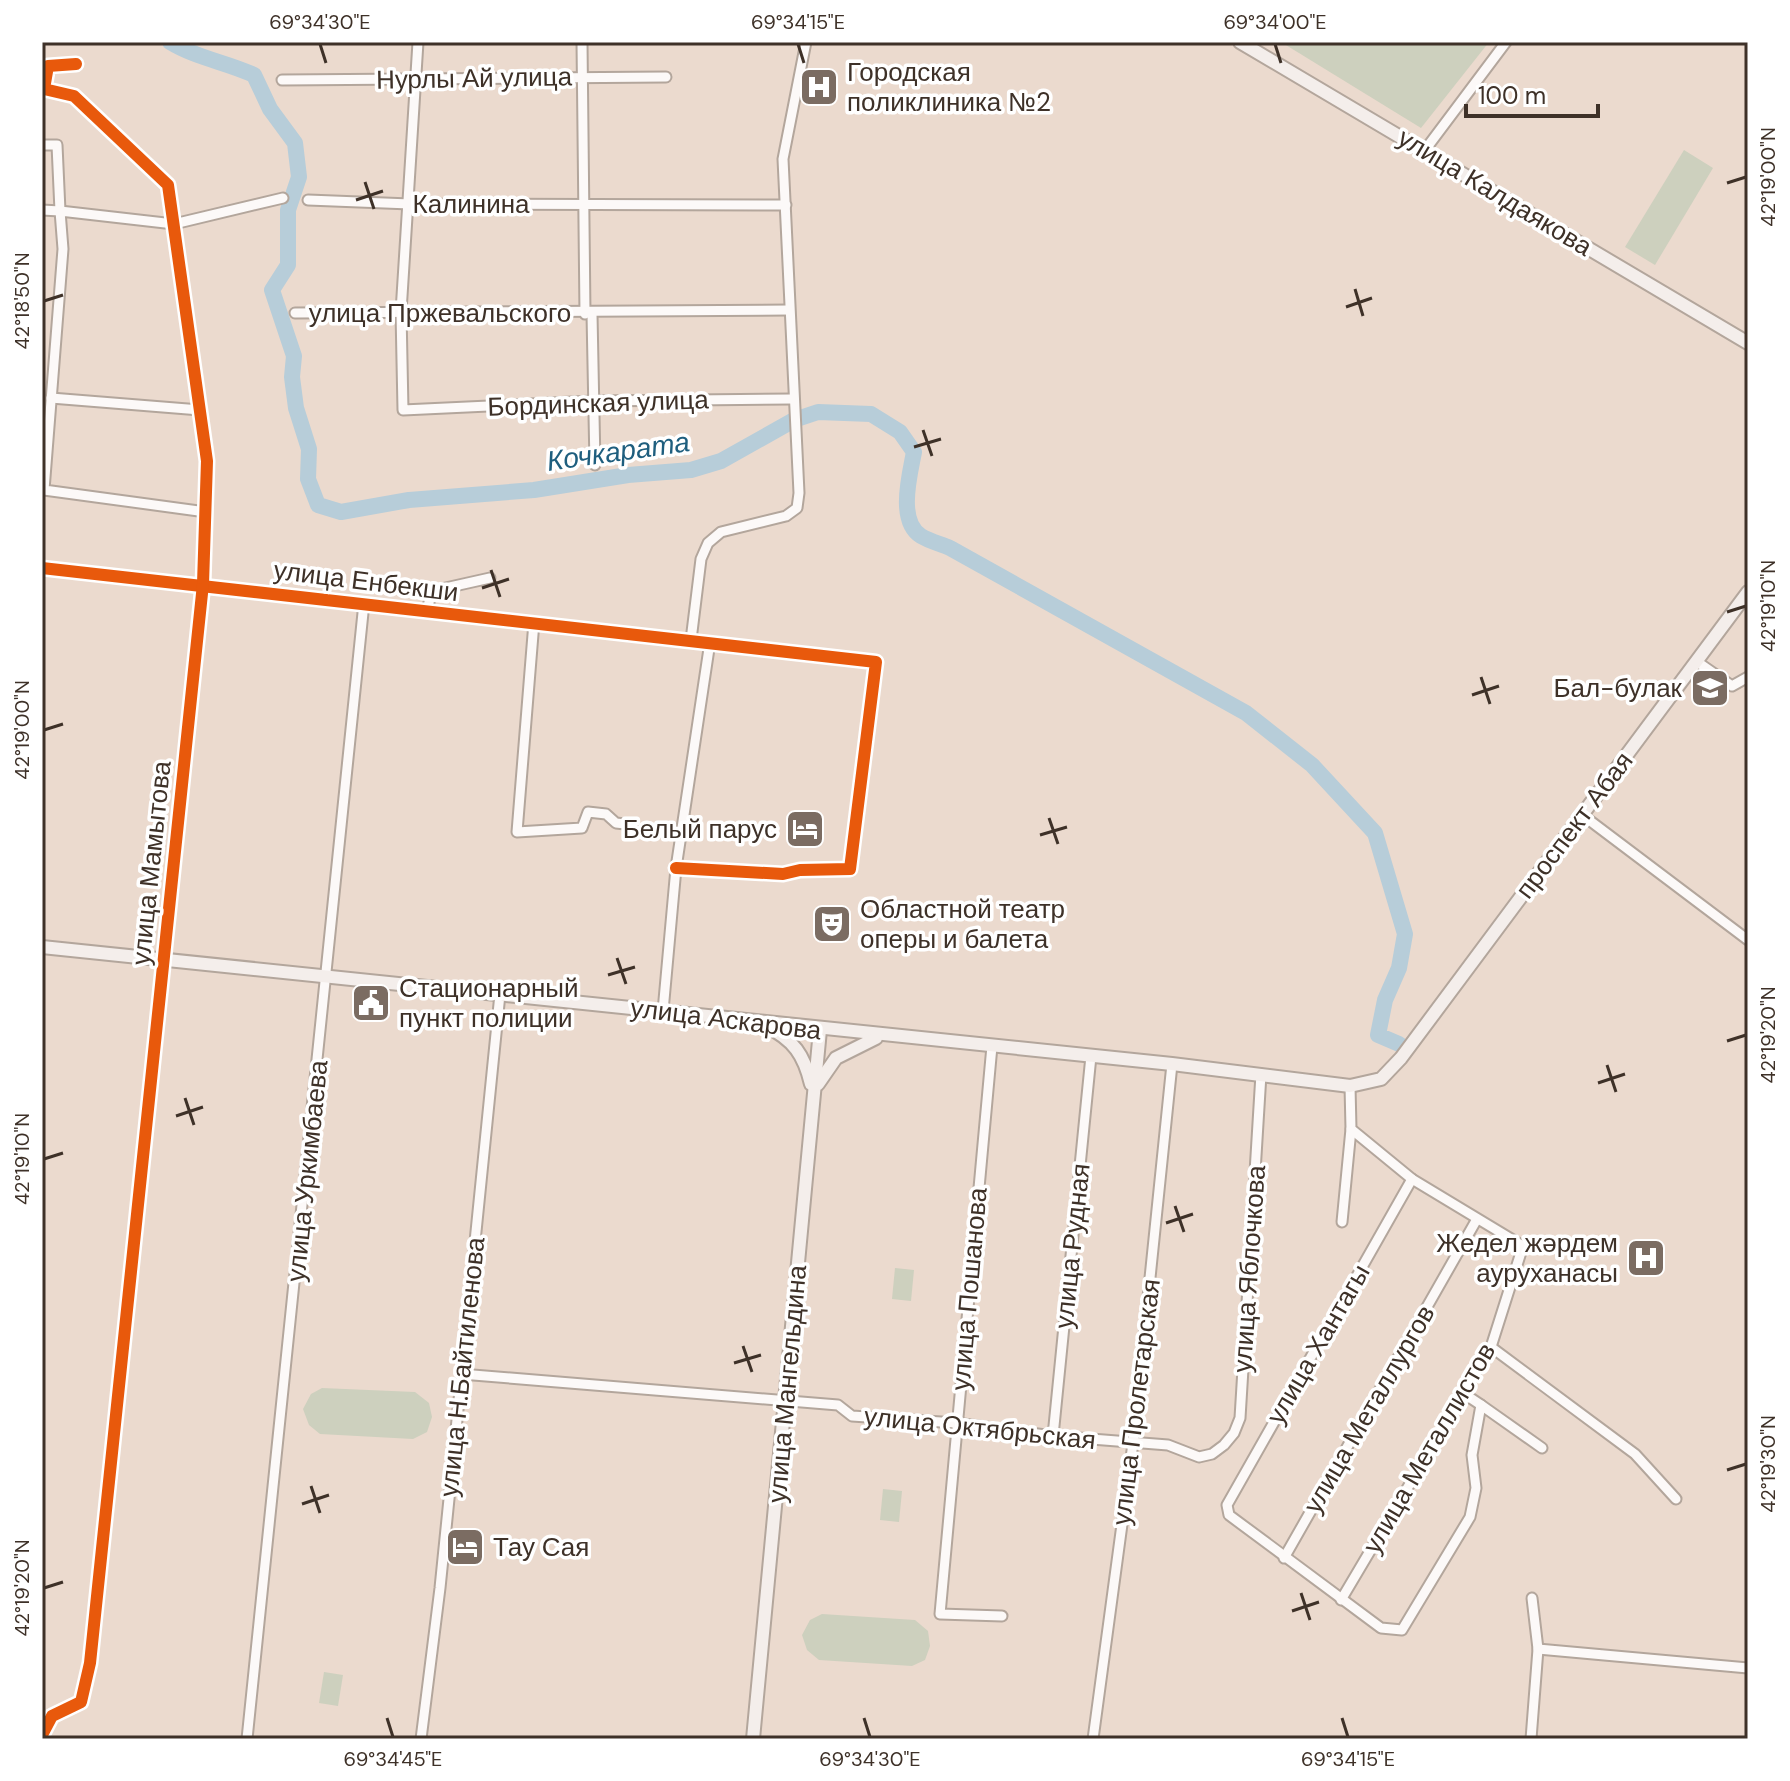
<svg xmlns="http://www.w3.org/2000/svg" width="1790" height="1781" viewBox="0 0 1790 1781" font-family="'DM Sans',sans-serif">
	<rect width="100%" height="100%" fill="#ebdace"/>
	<!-- green -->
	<g fill="#cdd0be">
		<path d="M1281 42H1489L1421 128Z"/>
		<path d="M1684 150 1713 168 1655 265 1625 247Z"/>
		<path d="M895 1268 914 1270 911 1301 892 1299Z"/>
		<path d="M322 1388 415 1392 429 1403 432 1417 427 1432 413 1439 320 1434 309 1425 303 1409 311 1394Z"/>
		<path d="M883 1489 902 1491 899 1522 880 1520Z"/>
		<path d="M822 1614 915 1620 928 1631 930 1646 925 1660 912 1666 819 1660 807 1650 802 1635 810 1620Z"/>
		<path d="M324 1672 343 1675 338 1706 319 1703Z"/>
	</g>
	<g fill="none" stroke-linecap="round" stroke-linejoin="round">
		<!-- river -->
		<path stroke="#b7cdd9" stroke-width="16" d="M170 42C196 58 226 62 254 75L270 109 295 143 299 177 288 210V265L272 290 294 356 292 377 296 408 309 449 308 479 318 505 341 512 409 500 534 490 628 475 691 470 721 461 794 420 818 412 871 414 900 432 914 452C910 474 897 521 921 536 929 541 941 544 950 548L1246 713 1312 765 1375 833 1405 934 1399 968 1385 1000 1378 1035 1399 1044"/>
		<defs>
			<g id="street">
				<path d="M418 42 401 312 403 410 594 401 792 399"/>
				<path d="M582 42 585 314"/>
				<path d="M282 80 666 77"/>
				<path d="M42 145H57L60 211 42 210"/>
				<path d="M1425 150 1506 42"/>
				<path d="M308 200 410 204 786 205"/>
				<path d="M295 313 789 310"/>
				<path d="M592 314 595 465"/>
				<path d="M51 398 200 410"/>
				<path d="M206 512 44 490 63 249 60 211 174 224 283 198"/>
				<path d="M42 568 876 662 850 869 800 870 783 874 676 868"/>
				<path d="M427 610 432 591 490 578"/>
				<path d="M534 622 517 832 582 828 588 812 606 814 616 823 625 824"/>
				<path d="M691 640 701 559 708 543 721 532 786 516 797 508 799 493 783 159 806 42"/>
				<path d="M1696 661 1732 686 1748 677"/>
				<path d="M1581 814 1748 940"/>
				<path d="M663 1011 676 868 710 642"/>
				<path d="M992 1046 940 1614 1002 1616"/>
				<path d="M1412 1179 1227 1505 1229 1515 1381 1628 1402 1630 1470 1517 1476 1488 1472 1455 1481 1405 1463 1393"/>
				<path d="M1342 1222 1351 1129"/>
				<path d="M1491 1347 1635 1454 1676 1499"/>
				<path d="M461 1374 838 1405 852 1416 956 1423 1053 1436 1168 1445 1199 1457 1212 1454 1224 1445 1234 1433 1240 1418 1261 1074"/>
				<path d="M1481 1405 1542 1448"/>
				<path d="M1053 1436 1091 1056"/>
				<path d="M1284 1558 1477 1219"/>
				<path d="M1341 1600 1491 1347 1523 1246 1412 1179 1351 1129 1350 1086"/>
				<path d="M1538 1649 1748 1668"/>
				<path d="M42 1735 52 1716 81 1702 90 1663 203 584 207 461 168 185 74 96 44 89 48 66 76 64"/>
				<path d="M247 1739 364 603"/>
				<path d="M421 1739 440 1588 500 994"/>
				<path d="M1093 1739 1133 1443 1172 1064"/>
				<path d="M1531 1739 1538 1649 1532 1598"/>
			</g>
			<g id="secondary">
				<path d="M1240 42 1748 343"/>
				<path d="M42 947 1172 1064 1350 1086 1381 1079 1401 1058 1748 592"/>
				<path d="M766 1026C794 1040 804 1055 811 1084"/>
				<path d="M818 1084 836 1058 876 1038"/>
				<path d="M753 1739 820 1030"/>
			</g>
		</defs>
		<!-- street casing -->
		<use href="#street" stroke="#b3a69c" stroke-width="13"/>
		<!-- secondary casing -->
		<use href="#secondary" stroke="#b3a69c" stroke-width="16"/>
		<!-- street -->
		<use href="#street" stroke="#fcf9f8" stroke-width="9"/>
		<!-- secondary -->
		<use href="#secondary" stroke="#f4eeeb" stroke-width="12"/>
		<defs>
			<g id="cycleway">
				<path d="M42 568 876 662 850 869 800 870 783 874 676 868"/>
				<path d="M42 1735 52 1716 81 1702 90 1663 203 584 207 461 168 185 74 96 44 89 48 66 76 64"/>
			</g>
		</defs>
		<!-- cycleway casing -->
		<use href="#cycleway" stroke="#fff" stroke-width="17"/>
		<!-- cycleway -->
		<use href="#cycleway" stroke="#e8590c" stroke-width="12"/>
	</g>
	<!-- ticks -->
	<path fill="none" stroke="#3e3128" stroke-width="3" d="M320 44 326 63M798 44 804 63M1275 44 1281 63M365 182 374 209M1727 183 1746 177M356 200 383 191M1355 289 1363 316M44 301 63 295M1346 307 1372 298M923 430 932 456M914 447 941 439M491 570 500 597M482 588 509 579M1727 612 1746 606M1481 677 1490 704M1472 695 1499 686M44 730 63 724M1049 818 1058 844M1040 835 1067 827M617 958 626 984M608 975 635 967M1727 1041 1746 1035M1607 1065 1616 1092M1598 1083 1625 1074M185 1098 194 1125M176 1116 203 1107M44 1159 63 1153M1175 1206 1184 1232M1166 1223 1193 1214M743 1346 752 1372M734 1363 761 1355M1727 1470 1746 1464M311 1486 320 1513M302 1504 329 1495M44 1588 63 1582M1301 1593 1310 1620M1292 1611 1319 1602M387 1718 393 1737M864 1718 870 1737M1342 1718 1348 1737"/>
	<!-- icons -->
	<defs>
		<symbol id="hospital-square" viewBox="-11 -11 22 22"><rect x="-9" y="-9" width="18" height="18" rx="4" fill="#7b6c62" stroke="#fff"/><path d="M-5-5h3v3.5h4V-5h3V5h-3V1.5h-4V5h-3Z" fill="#fff"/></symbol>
		<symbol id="school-square" viewBox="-11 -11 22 22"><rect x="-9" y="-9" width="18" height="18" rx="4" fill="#7b6c62" stroke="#fff"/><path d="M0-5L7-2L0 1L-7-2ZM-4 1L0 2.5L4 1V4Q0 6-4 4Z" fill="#fff"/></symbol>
		<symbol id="hotel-square" viewBox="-11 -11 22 22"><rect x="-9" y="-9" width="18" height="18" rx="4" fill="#7b6c62" stroke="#fff"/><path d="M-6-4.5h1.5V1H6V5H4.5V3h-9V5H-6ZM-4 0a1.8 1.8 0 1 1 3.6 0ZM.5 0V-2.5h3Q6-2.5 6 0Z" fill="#fff"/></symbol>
		<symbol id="theatre-square" viewBox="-11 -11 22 22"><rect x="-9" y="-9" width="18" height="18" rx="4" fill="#7b6c62" stroke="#fff"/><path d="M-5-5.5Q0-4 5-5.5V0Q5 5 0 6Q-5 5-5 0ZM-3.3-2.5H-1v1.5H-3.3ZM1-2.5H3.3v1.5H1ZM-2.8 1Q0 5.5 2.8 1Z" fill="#fff"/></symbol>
		<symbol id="civic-square" viewBox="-11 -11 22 22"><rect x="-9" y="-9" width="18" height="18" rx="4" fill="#7b6c62" stroke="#fff"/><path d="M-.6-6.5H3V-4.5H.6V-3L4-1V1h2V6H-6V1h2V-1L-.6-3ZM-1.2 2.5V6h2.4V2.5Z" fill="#fff"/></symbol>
	</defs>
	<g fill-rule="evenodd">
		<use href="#hospital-square" x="797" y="65" width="44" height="44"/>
		<use href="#school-square" x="1688" y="666" width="44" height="44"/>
		<use href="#hotel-square" x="783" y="807" width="44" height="44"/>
		<use href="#theatre-square" x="810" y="902" width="44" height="44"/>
		<use href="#civic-square" x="349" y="981" width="44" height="44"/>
		<use href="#hospital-square" x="1624" y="1236" width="44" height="44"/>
		<use href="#hotel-square" x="443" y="1525" width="44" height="44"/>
	</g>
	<g text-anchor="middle" stroke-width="7" stroke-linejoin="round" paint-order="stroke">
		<!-- poi labels -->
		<g font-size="26" fill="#3e3128" stroke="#fff" text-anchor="start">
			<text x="847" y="81">Городская<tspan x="847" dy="30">поликлиника №2</tspan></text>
			<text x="1682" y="697" text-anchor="end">Бал-булак</text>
			<text x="777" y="838" text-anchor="end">Белый парус</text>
			<text x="860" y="918">Областной театр<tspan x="860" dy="30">оперы и балета</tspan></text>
			<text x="399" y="997">Стационарный<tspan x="399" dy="30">пункт полиции</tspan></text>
			<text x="1618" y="1252" text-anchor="end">Жедел жәрдем<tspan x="1618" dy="30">ауруханасы</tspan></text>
			<text x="493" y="1556">Тау Сая</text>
		</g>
		<!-- street labels -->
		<g font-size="26" fill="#3e3128" stroke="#fff">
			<text transform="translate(474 78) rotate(-1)" y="9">Нурлы Ай улица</text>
			<text transform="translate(1495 192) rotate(31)" y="9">улица Калдаякова</text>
			<text x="471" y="213">Калинина</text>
			<text x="440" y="322">улица Пржевальского</text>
			<text transform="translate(598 403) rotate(-2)" y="9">Бординская улица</text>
			<text transform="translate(366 581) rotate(7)" y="9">улица Енбекши</text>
			<text transform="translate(1574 825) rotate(-53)" y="9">проспект Абая</text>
			<text transform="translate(151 863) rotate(-84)" y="9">улица Мамытова</text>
			<text transform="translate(726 1019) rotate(7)" y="9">улица Аскарова</text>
			<text transform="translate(307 1171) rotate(-84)" y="9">улица Уркимбаева</text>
			<text transform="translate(1072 1246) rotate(-84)" y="9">улица Рудная</text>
			<text transform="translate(1249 1269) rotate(-86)" y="9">улица Яблочкова</text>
			<text transform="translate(969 1289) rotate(-85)" y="9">улица Пошанова</text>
			<text transform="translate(1318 1344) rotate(-60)" y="9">улица Хантагы</text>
			<text transform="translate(462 1367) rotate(-84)" y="9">улица Н.Байтиленова</text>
			<text transform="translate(787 1384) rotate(-85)" y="9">улица Мангельдина</text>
			<text transform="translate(1136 1402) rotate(-83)" y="9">улица Пролетарская</text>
			<text transform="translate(1369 1409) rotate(-60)" y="9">улица Металлургов</text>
			<text transform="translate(980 1428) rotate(6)" y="9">улица Октябрьская</text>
			<text transform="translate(1429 1448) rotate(-60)" y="9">улица Металлистов</text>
		</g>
		<!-- water labels -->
		<g font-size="28" font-style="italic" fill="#1e5e7e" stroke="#fff">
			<text transform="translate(618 451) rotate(-8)" y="10">Кочкарата</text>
		</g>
	</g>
	<!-- border -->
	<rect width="1790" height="1781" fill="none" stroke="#ffffff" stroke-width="88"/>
	<!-- scale -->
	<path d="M1466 104v12h132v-12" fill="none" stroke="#3e3128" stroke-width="4"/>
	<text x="1478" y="104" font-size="24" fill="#3e3128" stroke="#ffffff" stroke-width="6" paint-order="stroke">100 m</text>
	<rect x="44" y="44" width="1702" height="1693" fill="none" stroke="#3e3128" stroke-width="3"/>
	<g font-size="20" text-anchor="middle" fill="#3e3128">
		<text x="320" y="29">69°34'30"E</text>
		<text x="798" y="29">69°34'15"E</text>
		<text x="1275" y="29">69°34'00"E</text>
		<text transform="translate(1768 177) rotate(-90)" y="7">42°19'00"N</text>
		<text transform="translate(22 301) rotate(-90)" y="7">42°18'50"N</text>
		<text transform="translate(1768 606) rotate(-90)" y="7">42°19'10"N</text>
		<text transform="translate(22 730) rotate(-90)" y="7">42°19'00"N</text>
		<text transform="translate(1768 1035) rotate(-90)" y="7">42°19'20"N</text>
		<text transform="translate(22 1159) rotate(-90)" y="7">42°19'10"N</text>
		<text transform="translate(1768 1464) rotate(-90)" y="7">42°19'30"N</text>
		<text transform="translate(22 1588) rotate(-90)" y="7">42°19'20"N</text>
		<text x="393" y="1766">69°34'45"E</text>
		<text x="870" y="1766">69°34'30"E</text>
		<text x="1348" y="1766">69°34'15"E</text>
	</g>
</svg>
